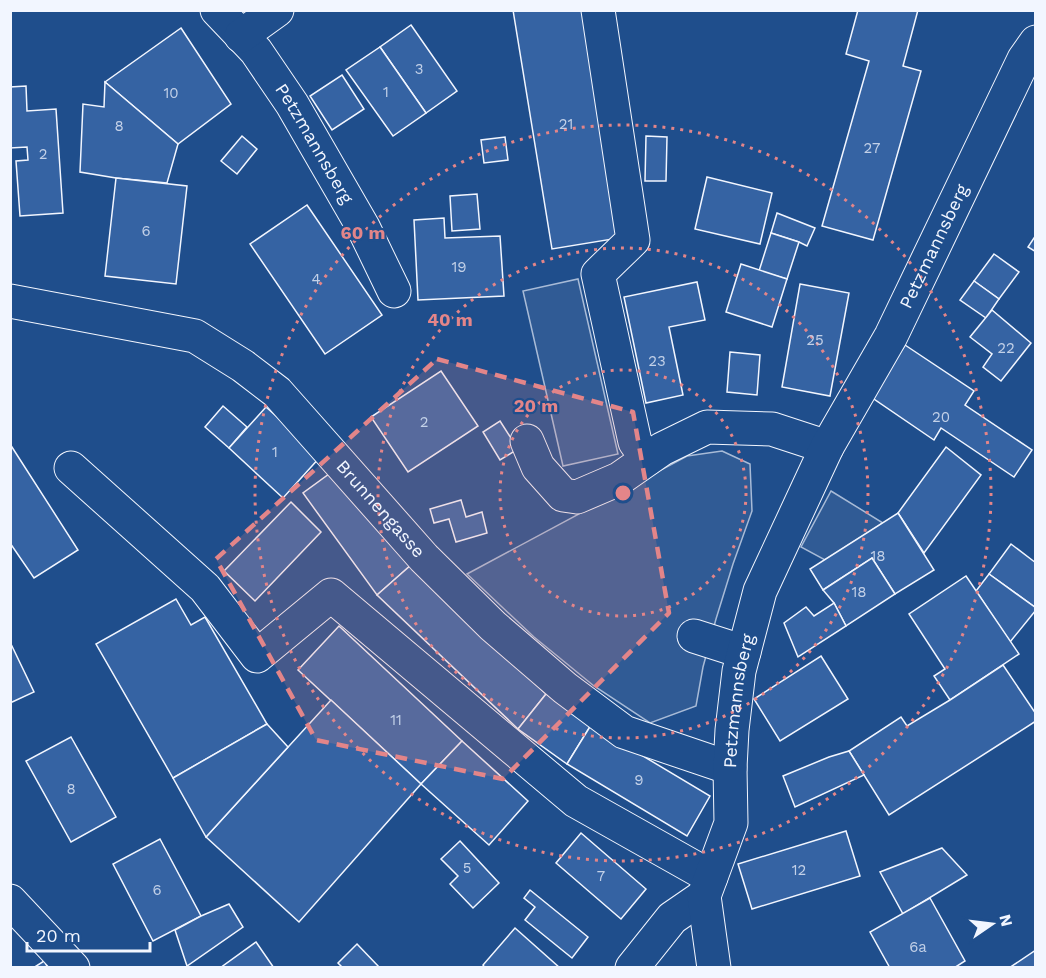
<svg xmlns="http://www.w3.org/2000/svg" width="1046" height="978" viewBox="0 0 1046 978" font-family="'Work Sans',sans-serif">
	<rect width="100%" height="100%" fill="#1f4e8c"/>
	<!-- parking -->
	<g fill="#305b95" stroke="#a8bbd7" stroke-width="1.5">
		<path d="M578 279 618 454 563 466 523 291Z"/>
		<path d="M722 451 750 464 752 511 733 564 716 619 703 667 696 706 650 723 594 686 534 637 467 574 687 456Z"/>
		<path d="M831 491 883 523 825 560 801 547Z"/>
	</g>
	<!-- building -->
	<g fill="#3563a3" stroke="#f2f6ff" stroke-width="1.5">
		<path d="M513 10H583L619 238 552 249Z"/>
		<path d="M858 10H918L903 66 921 71 873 240 822 226 869 61 846 54Z"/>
		<path d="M411 25 457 91 426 113 380 47Z"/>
		<path d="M181 28 231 104 178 144 105 82Z"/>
		<path d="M380 47 426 113 393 136 346 70Z"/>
		<path d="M342 75 364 109 332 130 310 96Z"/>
		<path d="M105 82 178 144 167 183 116 178 80 172 83 104 104 107Z"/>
		<path d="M26 86 27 111 56 109 63 213 20 216 16 161 28 160 27 147 10 148V87Z"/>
		<path d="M242 136 257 149 237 174 221 161Z"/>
		<path d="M646 136 667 137 666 181H645Z"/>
		<path d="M505 137 508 160 484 163 481 140Z"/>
		<path d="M707 177 772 193 760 244 695 229Z"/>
		<path d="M116 178 187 186 176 284 105 276Z"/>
		<path d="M477 194 480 229 452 231 450 196Z"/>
		<path d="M307 205 382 315 325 354 250 244Z"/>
		<path d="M777 213 815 228 807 246 799 242 771 233Z"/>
		<path d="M444 218 445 238 500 236 504 296 418 300 414 220Z"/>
		<path d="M771 233 799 242 787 279 759 271Z"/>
		<path d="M1036 235V252L1028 247Z"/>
		<path d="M994 254 1019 272 999 299 974 281Z"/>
		<path d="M741 264 787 279 772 327 726 312Z"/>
		<path d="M974 281 999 299 986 318 960 300Z"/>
		<path d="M697 282 705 320 669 327 683 395 646 403 624 297Z"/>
		<path d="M800 284 849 293 830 396 782 387Z"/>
		<path d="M992 310 1031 343 1001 381 983 367 992 354 970 337Z"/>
		<path d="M905 345 974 391 965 405 1032 450 1014 477 941 428 934 440 871 397Z"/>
		<path d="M730 352 760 355 757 395 727 392Z"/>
		<path d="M441 371 478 426 408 472 371 417Z"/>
		<path d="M223 406 247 427 229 448 205 427Z"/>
		<path d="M266 407 321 456 283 498 229 448Z"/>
		<path d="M500 421 518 449 500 460 483 432Z"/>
		<path d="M10 444 78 550 34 578 10 543Z"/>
		<path d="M946 447 981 475 924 553 898 513Z"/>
		<path d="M340 466 411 565 377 595 303 493Z"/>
		<path d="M461 500 466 517 482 512 487 533 456 542 449 519 434 523 430 509Z"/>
		<path d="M291 502 321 532 255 601 224 571Z"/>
		<path d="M898 513 934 570 895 594 872 558 823 590 810 569Z"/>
		<path d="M1011 544 1036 563V608L989 574Z"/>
		<path d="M872 558 895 594 846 626 834 603 823 590Z"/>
		<path d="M411 565 546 694 518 729 377 595Z"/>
		<path d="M989 574 1036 608V610L1010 642 976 591Z"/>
		<path d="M966 576 1019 654 950 700 934 676 945 669 909 614Z"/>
		<path d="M176 599 191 625 205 617 267 724 173 778 96 644Z"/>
		<path d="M834 603 846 626 798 657 784 623 806 607 814 616Z"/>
		<path d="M339 626 462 741 421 784 298 670Z"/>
		<path d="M10 642 34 692 10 703Z"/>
		<path d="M821 656 848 699 780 741 754 699Z"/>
		<path d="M1003 665 1036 714V721L889 815 849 751 901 717 907 726 950 700Z"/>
		<path d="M546 694 591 725 567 764 518 729Z"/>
		<path d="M331 700 421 784 299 922 206 837Z"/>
		<path d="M267 724 288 747 206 837 173 778Z"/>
		<path d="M591 725 710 796 687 836 567 764Z"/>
		<path d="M71 737 116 817 71 842 26 761Z"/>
		<path d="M462 741 528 801 489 845 421 784Z"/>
		<path d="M849 751 864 775 795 807 783 776 829 757Z"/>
		<path d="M846 831 860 876 752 909 738 864Z"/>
		<path d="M581 833 646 889 621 919 556 863Z"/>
		<path d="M160 839 201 916 153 941 113 864Z"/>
		<path d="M460 841 499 883 473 908 450 884 458 876 441 859Z"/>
		<path d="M942 848 967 875 903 914 880 872Z"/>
		<path d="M530 890 588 937 572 958 525 920 535 907 524 898Z"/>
		<path d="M930 898 965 961 954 968H890L870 932Z"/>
		<path d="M229 904 243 927 187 966 175 930 201 916Z"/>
		<path d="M515 928 560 968H485L483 965Z"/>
		<path d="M256 942 274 968H220Z"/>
		<path d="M357 944 380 968H343L338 963Z"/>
		<path d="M1036 950V968H1009Z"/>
		<path d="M44 961 48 968H33Z"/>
	</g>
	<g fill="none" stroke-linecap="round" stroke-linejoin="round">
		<defs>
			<g id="minor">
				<path id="s1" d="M217 10 256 51 292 104 363 227 394 291"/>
				<path d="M598 10 633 240 598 274 635 442 647 459"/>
				<path d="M241 36 277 10"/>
				<path id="s2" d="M10 301 195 336 243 366 277 392 424 558 493 626 565 688 624 732 730 768"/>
				<path d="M527 441 538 467 563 495 577 497 619 479 662 449 707 427 772 429 827 447"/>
				<path d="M71 468 205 588 257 656 331 595 576 801 711 877"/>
				<path d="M694 636 744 652"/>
				<path d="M10 901 73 968"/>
				<path d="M632 968 672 918 704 896"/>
				<path id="s3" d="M714 968 704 896 731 823 730 768 732 730 739 671 760 591 827 447 891 336 1024 59 1036 42"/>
			</g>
		</defs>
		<!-- minor casing -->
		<use href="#minor" stroke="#f2f6ff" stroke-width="35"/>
		<!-- minor -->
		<use href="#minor" stroke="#1f4e8c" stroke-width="33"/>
	</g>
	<!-- marked area -->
	<path fill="#e38589" fill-opacity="0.2" stroke="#e38589" stroke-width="4.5" stroke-dasharray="12 8" stroke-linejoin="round" d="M437 359 633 412 669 613 503 779 316 740 216 559Z"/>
	<!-- distance rings -->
	<g fill="none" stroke="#e38589" stroke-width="3" stroke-dasharray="3 6">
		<circle cx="623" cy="493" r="123"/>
		<circle cx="623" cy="493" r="245"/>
		<circle cx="623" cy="493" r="368"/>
	</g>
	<g text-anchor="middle" stroke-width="4.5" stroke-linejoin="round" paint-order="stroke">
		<!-- number labels -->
		<g font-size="15" fill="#c3d1e8">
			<text x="419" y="74">3</text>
			<text x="386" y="97">1</text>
			<text x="171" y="98">10</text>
			<text x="566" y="129">21</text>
			<text x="119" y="131">8</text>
			<text x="872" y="153">27</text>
			<text x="43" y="159">2</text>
			<text x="146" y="236">6</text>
			<text x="459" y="272">19</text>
			<text x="316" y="284">4</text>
			<text x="815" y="345">25</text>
			<text x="1006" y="353">22</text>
			<text x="657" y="366">23</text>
			<text x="941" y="422">20</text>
			<text x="424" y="427">2</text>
			<text x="275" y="457">1</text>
			<text x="878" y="561">18</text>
			<text x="859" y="597">18</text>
			<text x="396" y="725">11</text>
			<text x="639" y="785">9</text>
			<text x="71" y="794">8</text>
			<text x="467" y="873">5</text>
			<text x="799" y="875">12</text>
			<text x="601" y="881">7</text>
			<text x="157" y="895">6</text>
			<text x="918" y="952">6a</text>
		</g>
		<!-- street labels -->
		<g font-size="18" fill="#f2f6ff" stroke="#1f4e8c">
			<text dy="6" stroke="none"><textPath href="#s1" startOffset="166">Petzmannsberg</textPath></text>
			<text dy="6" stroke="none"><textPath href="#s3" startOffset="772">Petzmannsberg</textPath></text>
			<text dy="6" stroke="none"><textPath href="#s2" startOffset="444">Brunnengasse</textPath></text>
			<text dy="6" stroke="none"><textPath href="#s3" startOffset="273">Petzmannsberg</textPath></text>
		</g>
	</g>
	<circle cx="623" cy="493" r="9" fill="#e38589" stroke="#1f4e8c" stroke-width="3"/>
	<g font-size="18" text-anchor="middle" font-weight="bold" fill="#e38589" stroke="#1f4e8c" stroke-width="4.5" stroke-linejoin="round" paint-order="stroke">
		<text x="363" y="239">60 m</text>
		<text x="450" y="326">40 m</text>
		<text x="536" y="412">20 m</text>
	</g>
	<!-- border -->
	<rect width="1046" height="978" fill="none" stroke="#f2f6ff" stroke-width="24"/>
	<!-- north arrow -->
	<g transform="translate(992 924) rotate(76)" stroke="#1f4e8c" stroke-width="4.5" paint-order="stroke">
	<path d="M0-4.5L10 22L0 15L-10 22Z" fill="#f2f6ff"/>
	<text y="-9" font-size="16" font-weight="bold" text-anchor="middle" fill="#f2f6ff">N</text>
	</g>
	<!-- scale -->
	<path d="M27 942v9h123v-9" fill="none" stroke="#f2f6ff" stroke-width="3"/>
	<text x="36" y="942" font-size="18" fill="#f2f6ff" stroke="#1f4e8c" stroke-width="4.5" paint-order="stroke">20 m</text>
</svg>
